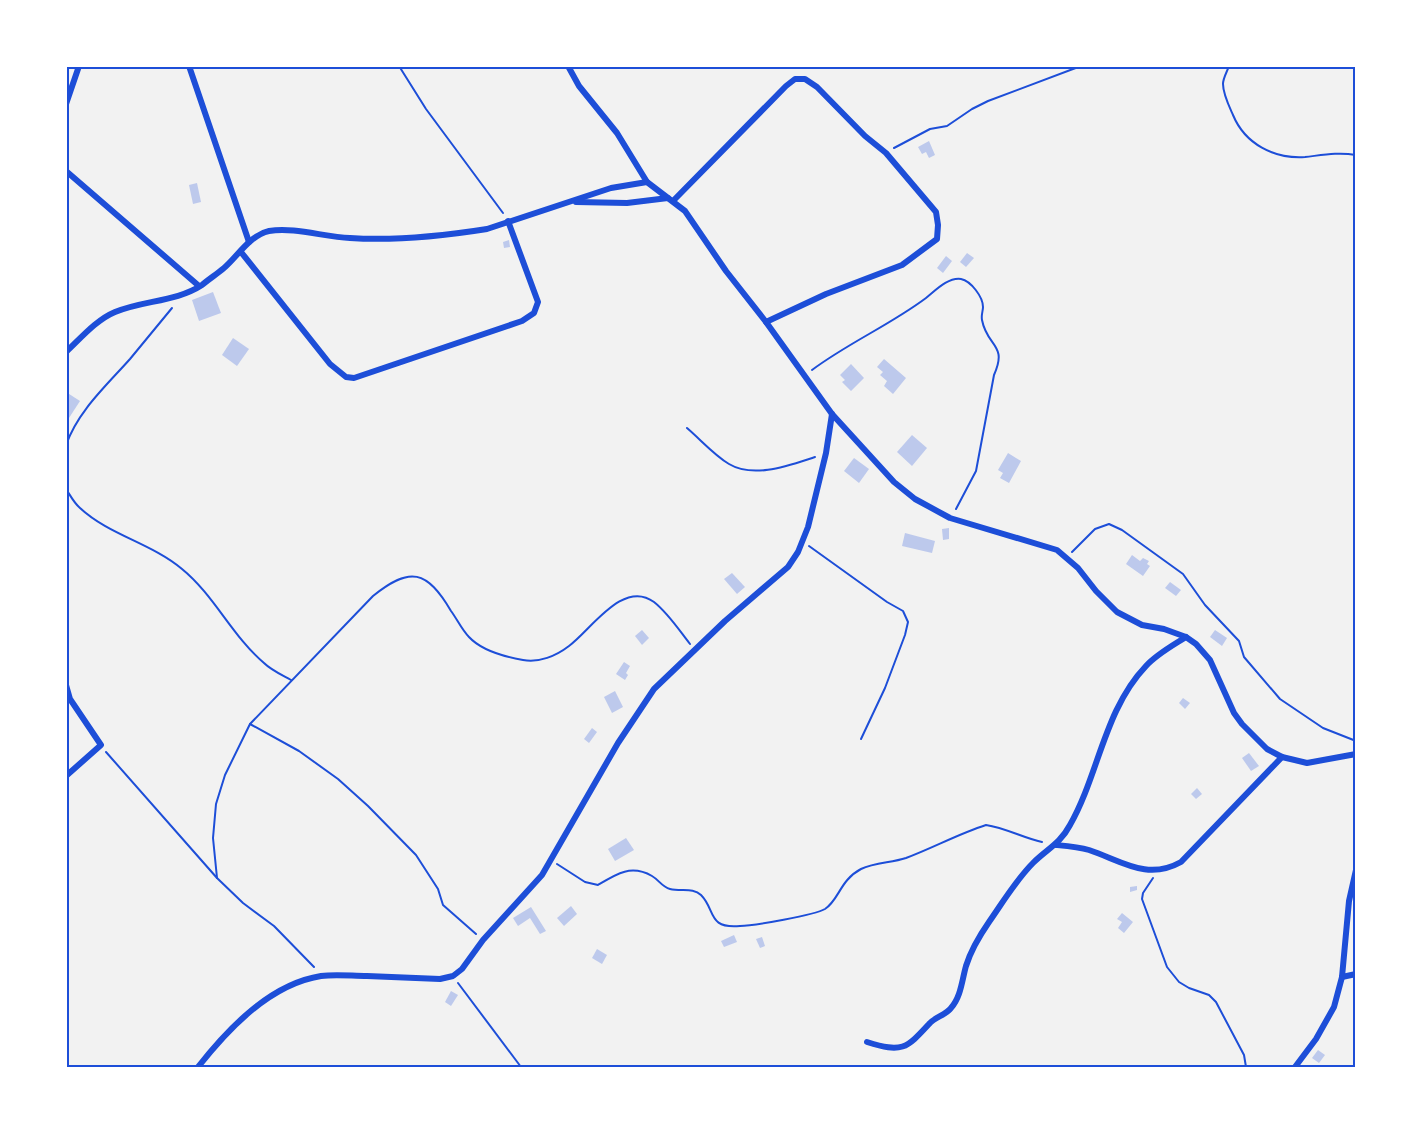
<svg xmlns="http://www.w3.org/2000/svg" width="1422" height="1133" viewBox="0 0 1422 1133" font-family="'Alegreya Sans',sans-serif">
	<rect width="100%" height="100%" fill="#f2f2f2"/>
	<!-- building -->
	<g fill="#bdc9ec">
		<path d="M929 141 935 155 929 158 926 152 922 154 918 147Z"/>
		<path d="M197 183 201 202 193 204 189 185Z"/>
		<path d="M509 240 510 247 504 248 503 242Z"/>
		<path d="M967 253 974 258 966 267 960 262Z"/>
		<path d="M946 256 952 261 943 273 937 268Z"/>
		<path d="M213 292 221 313 199 321 192 300Z"/>
		<path d="M233 338 249 349 237 366 222 355Z"/>
		<path d="M884 359 906 378 893 394 884 386 887 381 880 375 883 372 877 367Z"/>
		<path d="M851 364 864 378 851 391 842 382 845 380 840 375Z"/>
		<path d="M66 392 80 401 69 418 66 417Z"/>
		<path d="M912 435 927 448 912 466 897 452Z"/>
		<path d="M1008 453 1021 461 1009 483 1000 478 1003 473 998 470Z"/>
		<path d="M854 458 869 469 859 483 844 471Z"/>
		<path d="M949 528V539L943 540 942 529Z"/>
		<path d="M905 533 935 541 932 553 902 546Z"/>
		<path d="M1132 555 1140 561 1143 558 1149 561 1147 564 1150 566 1143 576 1126 564Z"/>
		<path d="M732 573 745 587 737 594 724 579Z"/>
		<path d="M1170 582 1181 590 1176 596 1165 588Z"/>
		<path d="M642 630 649 638 642 645 635 636Z"/>
		<path d="M1215 630 1227 638 1222 646 1210 637Z"/>
		<path d="M624 662 630 666 626 673 628 675 625 680 616 674Z"/>
		<path d="M615 691 623 707 612 713 604 697Z"/>
		<path d="M1183 698 1190 703 1185 709 1179 703Z"/>
		<path d="M592 728 597 732 589 743 584 739Z"/>
		<path d="M1249 753 1259 766 1251 771 1242 758Z"/>
		<path d="M1197 788 1202 794 1196 799 1191 794Z"/>
		<path d="M626 838 634 850 615 861 608 849Z"/>
		<path d="M1137 886V890L1130 892V887Z"/>
		<path d="M571 906 577 914 564 926 557 918Z"/>
		<path d="M531 907 546 931 540 934 530 918 518 926 513 918Z"/>
		<path d="M1122 913 1133 922 1124 933 1118 928 1122 922 1117 919Z"/>
		<path d="M734 935 737 942 724 947 721 941Z"/>
		<path d="M762 937 765 946 760 948 756 939Z"/>
		<path d="M597 949 607 955 602 964 592 958Z"/>
		<path d="M451 991 458 995 451 1006 445 1002Z"/>
		<path d="M1318 1050 1325 1055 1319 1063 1312 1058Z"/>
	</g>
	<g fill="none" stroke-linecap="round" stroke-linejoin="round">
		<!-- path -->
		<g stroke="#1d4ed8" stroke-width="2">
			<path d="M399 66 426 109 503 213"/>
			<path d="M1229 66C1227 72 1223 78 1223 84 1223 94 1229 106 1233 115 1245 144 1274 159 1305 157 1323 155 1338 152 1356 155"/>
			<path d="M894 148 930 129 947 126 972 109 988 101 1081 66"/>
			<path d="M812 370C848 343 890 325 926 298 935 291 948 277 961 279 971 281 983 297 983 307 983 311 981 315 982 320 987 347 1008 344 994 375L976 471 956 509"/>
			<path d="M687 428C701 440 714 455 729 464 754 479 790 465 815 457"/>
			<path d="M66 445C78 411 106 386 130 359 144 342 158 325 172 308"/>
			<path d="M66 489C70 495 74 503 80 508 109 535 151 543 182 569 214 595 232 636 264 663 271 670 282 675 291 680"/>
			<path d="M809 546 887 602 903 611 908 622 905 635 885 688 861 739"/>
			<path d="M1072 552 1095 529 1109 524 1122 530 1183 574 1205 605 1239 641 1244 657 1280 699 1323 728 1356 741"/>
			<path d="M250 724 299 751 338 779 368 806 416 855 438 889 443 905 476 934"/>
			<path d="M106 752 217 878 243 903 274 926 314 967"/>
			<path d="M557 864 585 882 598 885C616 874 631 864 652 876 659 880 662 887 670 889 681 892 693 887 701 895 716 910 707 929 740 926 753 926 815 915 825 909 839 900 840 880 861 869 875 862 891 863 906 858 933 848 958 834 986 825 1006 828 1023 838 1042 842"/>
			<path d="M217 878 213 838 216 804 225 775 250 724 373 596C410 566 427 570 451 611 457 619 462 630 469 637 481 650 506 657 523 660 539 663 556 656 569 646 591 630 623 579 654 602 668 613 679 630 690 644"/>
			<path d="M1153 878 1143 893 1142 899 1167 967 1179 982 1189 988 1209 995 1216 1002 1244 1055 1246 1067"/>
			<path d="M458 983 521 1067"/>
		</g>
		<!-- minor -->
		<g stroke="#1d4ed8" stroke-width="6">
			<path d="M189 66 249 242"/>
			<path d="M568 66 579 86 617 133 647 182"/>
			<path d="M66 104 79 66"/>
			<path d="M66 171 199 286"/>
			<path d="M673 201 786 86 795 79H805L817 87 865 136 886 153 936 212 938 225 937 239 902 265 826 294 766 322"/>
			<path d="M576 202 627 203 668 198"/>
			<path d="M241 252 330 364 346 377 354 378 522 321 534 313 538 302 508 221"/>
			<path d="M66 352C81 338 96 320 115 312 144 300 176 302 202 285 209 279 217 274 224 268 237 257 250 235 269 231 295 227 324 237 350 238 395 241 443 236 487 229L611 188 647 182 685 211 726 271 766 322 832 414 894 482 915 499 950 518 1057 550 1078 568 1096 591 1117 612 1142 625 1164 629 1186 637 1196 644 1210 660 1234 713 1242 724 1267 749 1282 757 1307 763 1356 754"/>
			<path d="M66 667V676"/>
			<path d="M66 685 70 699 101 745 66 776"/>
			<path d="M1056 845C1067 846 1079 847 1089 850 1122 861 1147 881 1181 862L1282 757"/>
			<path d="M1342 977 1356 974"/>
			<path d="M867 1042C902 1053 906 1049 929 1024 935 1017 946 1015 951 1008 961 997 962 980 966 966 971 950 980 935 989 922 1003 902 1016 880 1033 863 1047 849 1060 844 1070 825 1099 774 1104 710 1146 666 1157 654 1172 646 1186 637"/>
			<path d="M198 1067C228 1029 270 984 321 976 336 974 352 976 367 976 391 977 416 978 440 979L453 976 462 969 483 940 542 875 618 743 654 689 725 621 788 567 798 552 808 527 826 453 832 414"/>
			<path d="M1295 1067 1316 1039 1334 1007 1342 977 1349 901 1356 870"/>
		</g>
	</g>
	<!-- border -->
	<rect width="1422" height="1133" fill="none" stroke="#ffffff" stroke-width="135"/>
	<rect x="68" y="68" width="1286" height="998" fill="none" stroke="#1d4ed8" stroke-width="2"/>
</svg>
